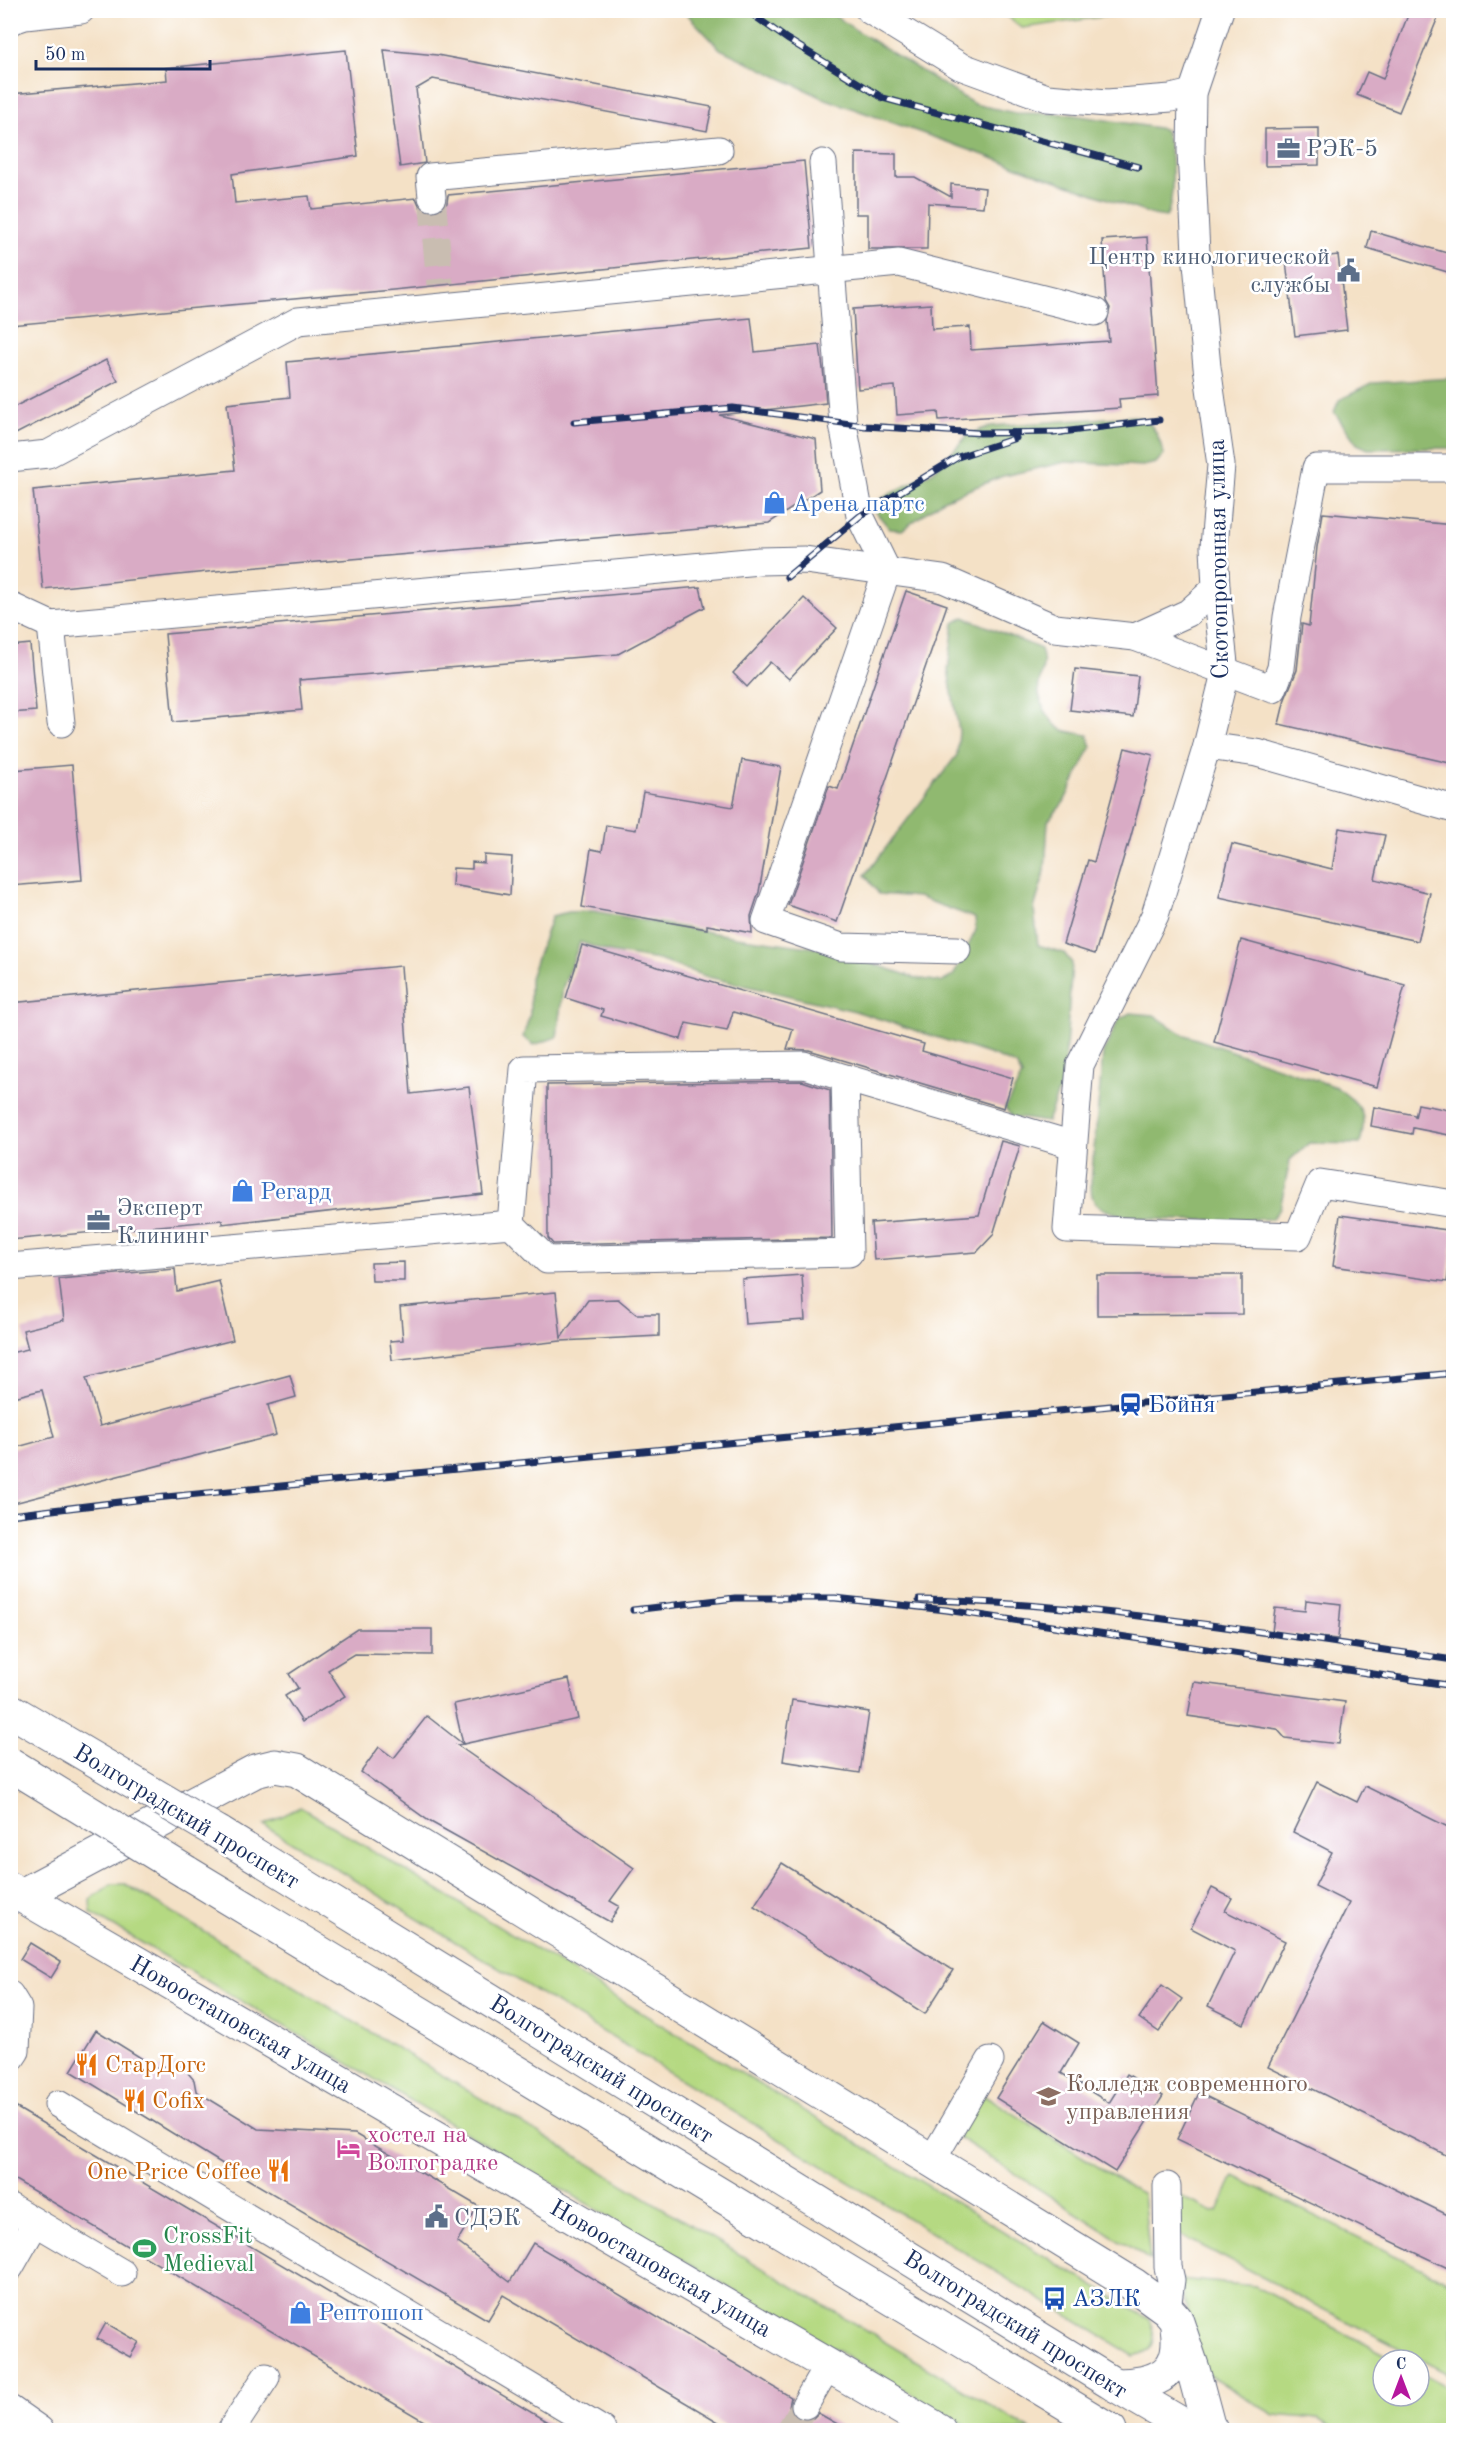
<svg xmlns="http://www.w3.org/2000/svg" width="1464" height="2441" viewBox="0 0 1464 2441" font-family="'Old Standard TT',serif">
	<rect width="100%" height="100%" fill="#fff"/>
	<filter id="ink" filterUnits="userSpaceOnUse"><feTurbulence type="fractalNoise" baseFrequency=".0167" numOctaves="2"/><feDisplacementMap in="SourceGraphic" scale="12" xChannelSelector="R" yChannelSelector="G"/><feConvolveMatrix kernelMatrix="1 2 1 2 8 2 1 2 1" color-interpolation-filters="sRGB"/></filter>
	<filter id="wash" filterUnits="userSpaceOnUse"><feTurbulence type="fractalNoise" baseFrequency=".008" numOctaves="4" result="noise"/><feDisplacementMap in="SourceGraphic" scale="24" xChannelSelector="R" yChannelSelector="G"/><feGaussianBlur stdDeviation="1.35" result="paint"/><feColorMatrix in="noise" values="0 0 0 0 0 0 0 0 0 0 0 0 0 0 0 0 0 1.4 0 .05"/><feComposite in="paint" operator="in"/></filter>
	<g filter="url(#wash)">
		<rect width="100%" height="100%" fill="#f4e1c6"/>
		<!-- green -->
		<g fill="#b5d982" stroke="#688470" stroke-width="1.5">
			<path d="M1000 11H1145L1022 28Z"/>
			<path d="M300 1807 1149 2319C1157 2339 1157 2350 1134 2356L264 1825Z"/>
			<path d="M111 1884H125L1031 2430H973L91 1913 90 1900Z"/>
			<path d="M978 2091 1143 2195 1150 2260 953 2134Z"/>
			<path d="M1234 2176 1453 2284V2376L1173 2231 1172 2192 1213 2212 1218 2211Z"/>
			<path d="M1179 2279 1255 2286 1396 2360H1383V2396H1419V2372L1453 2390V2430H1336L1318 2419 1275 2415 1203 2372Z"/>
		</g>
		<!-- forest -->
		<g fill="#90b970" stroke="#567467" stroke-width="1.5">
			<path d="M684 11H829L854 29 974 104 1015 113 1067 114 1164 129C1173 148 1176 198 1166 217L1153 215 823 98 720 49Z"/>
			<path d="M1453 378V448L1368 449 1357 444 1334 412 1339 400 1373 383Z"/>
			<path d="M1135 416C1155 422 1158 436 1164 454L1156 463 1143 466 1066 462 1003 476 943 500 902 530 890 529 874 510 880 499 934 471 969 434 991 426Z"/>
			<path d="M964 617 1041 649C1046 666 1042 668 1039 684 1036 698 1049 722 1061 729 1068 733 1080 733 1088 735L1091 747 1064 802 1048 821 1045 871 1034 909 1038 945 1064 953 1072 963 1064 1076 1047 1122 1012 1117 1005 1108 1022 1076 1016 1065 992 1055 855 1011 708 977 658 960 610 952 580 942 563 987 557 1037 534 1045 523 1037 530 1014V978L552 916 569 912 593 911 736 937 831 950 916 978 942 982 953 976 976 930 975 918 918 897 879 894 865 875 957 755 959 731 948 670 954 623Z"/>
			<path d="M1130 1013 1154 1015 1182 1034 1336 1087C1362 1106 1368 1112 1360 1144L1309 1143 1290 1160 1280 1209 1271 1219C1233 1219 1130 1226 1100 1207 1091 1201 1091 1192 1091 1182L1103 1053 1119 1019Z"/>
		</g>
		<g id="blocks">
			<!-- building -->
			<g fill="#d9abc5">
				<path d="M1410 10H1441L1399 112 1357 95 1367 72 1383 79Z"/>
				<path d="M346 50 358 156 232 174 235 203 309 196 311 209 416 198 420 207 425 211 433 213 442 209 447 203 448 195 804 161 812 248 393 290 10 325V94L167 80 166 68Z"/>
				<path d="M384 50 437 55 712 107 707 131 433 79 416 89 425 163 400 167Z"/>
				<path d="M1319 128V165L1265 166V129Z"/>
				<path d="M856 153 896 154V177H915L951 197V184L985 188 983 207 928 203 927 249H868V214H856Z"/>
				<path d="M1371 231 1454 255V274L1367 248Z"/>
				<path d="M1147 237 1158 396 1119 399 1120 408 939 420 938 412 897 415 895 386 858 389 853 309 931 304 932 329 970 327 971 350 1109 341 1107 321 1110 308 1106 301 1102 240Z"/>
				<path d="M1338 255 1347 330 1295 336 1286 261Z"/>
				<path d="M751 318 755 352 820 345 824 377 826 403 719 415 816 439 820 490 769 523 236 569 43 589 33 490 235 470 227 404 290 397 287 362Z"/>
				<path d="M106 360 118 381 10 437V409Z"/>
				<path d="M1323 513 1454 525V764L1279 724 1285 699 1297 670 1302 624 1309 626 1317 547Z"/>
				<path d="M700 587 705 607 618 654 299 680 302 710 173 722 165 634Z"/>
				<path d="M906 591 947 605 837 922 788 905 829 786 838 789Z"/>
				<path d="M804 598 837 628 789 679 770 662 747 687 733 673Z"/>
				<path d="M30 644 36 711 10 713V646Z"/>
				<path d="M1075 669 1138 676 1133 717 1070 710Z"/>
				<path d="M1125 748 1153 755 1128 847 1127 846 1095 954 1063 944 1088 860 1094 862Z"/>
				<path d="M742 760 781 767 759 892 751 916 752 933 707 925V929L582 907 591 849 602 851 606 825 636 830 643 792 733 807Z"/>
				<path d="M72 765 82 880 10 886V797H16L13 770Z"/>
				<path d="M1339 828 1385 835 1375 879 1430 893 1418 941 1219 897 1232 844 1332 869Z"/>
				<path d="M484 855 512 857 510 895 452 885 453 868 472 869V862L484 863Z"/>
				<path d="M1241 940 1405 985 1377 1087 1214 1042Z"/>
				<path d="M582 945 924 1044 922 1051 1013 1078 1004 1108 809 1050 787 1049 793 1029 733 1012 727 1031 686 1023 681 1039 601 1016 603 1010 566 998Z"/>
				<path d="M401 966 411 1094 469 1087 483 1194 222 1224V1220L10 1240V1003Z"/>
				<path d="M802 1081 830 1090 832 1238 553 1244 548 1238 547 1085Z"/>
				<path d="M1418 1104 1454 1111V1136L1413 1128 1412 1134 1371 1126 1374 1107 1415 1115V1118Z"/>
				<path d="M1001 1141 1020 1146 993 1235 977 1252 874 1260 871 1223 979 1215Z"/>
				<path d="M1340 1215 1454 1231 1447 1282 1333 1266Z"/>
				<path d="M404 1262V1281H372L371 1263Z"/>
				<path d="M175 1269 177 1291 219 1281 233 1340 86 1378 100 1426 290 1375 296 1397 268 1405 276 1435 10 1504V1449L54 1437 42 1390 10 1398V1353L28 1349 23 1330 64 1320 59 1279Z"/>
				<path d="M802 1275 805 1320 745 1324 742 1279Z"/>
				<path d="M1097 1275H1242V1314L1097 1315Z"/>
				<path d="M556 1292 561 1338 588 1300 618 1299 636 1314H659V1336L561 1341 392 1360 390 1341 403 1340 400 1307Z"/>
				<path d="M1306 1600 1341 1604 1338 1639 1272 1632 1275 1608 1305 1611Z"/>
				<path d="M357 1629H432V1655L354 1654 328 1670 345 1696 302 1722 285 1696 298 1688 289 1674Z"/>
				<path d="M569 1679 578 1719 463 1744 454 1704Z"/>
				<path d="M1194 1682 1345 1702 1339 1744 1285 1738 1277 1729 1188 1716Z"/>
				<path d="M792 1700 869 1712 860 1773 783 1761Z"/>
				<path d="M427 1716 463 1744 457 1745 634 1868 610 1901 619 1906 610 1922 429 1821 361 1772 379 1747 394 1758Z"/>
				<path d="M1317 1782 1357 1802 1365 1786 1454 1830V2159L1268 2067 1349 1903 1315 1886 1332 1852 1293 1832Z"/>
				<path d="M782 1863 953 1970 925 2014 754 1906Z"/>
				<path d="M1212 1888 1232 1898 1225 1911 1285 1941 1244 2024 1208 2006 1235 1951 1191 1928Z"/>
				<path d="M30 1943 61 1962 51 1978 20 1959Z"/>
				<path d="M1162 1985 1182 1999 1159 2032 1139 2018Z"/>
				<path d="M1044 2021 1079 2043 1061 2073 1109 2103 1127 2074 1163 2096 1115 2172 996 2098Z"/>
				<path d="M96 2030 157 2068 169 2065 183 2067 194 2080 196 2091 258 2129 355 2134 478 2206 457 2242 510 2282 533 2243 791 2397 789 2406 791 2412 797 2418 806 2421 813 2418 818 2413 848 2430H732L503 2295 488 2320 239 2174 71 2071Z"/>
				<path d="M1199 2093 1454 2218V2271L1177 2139Z"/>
				<path d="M10 2104 27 2114 561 2430H439L10 2177Z"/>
				<path d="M106 2323 139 2342 130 2357 97 2339Z"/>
			</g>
		</g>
	</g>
	<g filter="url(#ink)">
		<use href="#blocks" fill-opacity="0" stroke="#676d82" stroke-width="1.5"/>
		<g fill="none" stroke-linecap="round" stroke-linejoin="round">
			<!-- minor-tunnel -->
			<g stroke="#c9bdb1" stroke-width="27" stroke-dasharray="27 14" stroke-linecap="butt">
				<path d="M432 197 440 284"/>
				<path d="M790 2430 805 2405"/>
			</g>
			<defs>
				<g id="minor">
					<path d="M869 10 960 66 1047 98 1107 103 1171 98 1192 93"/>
					<path d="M1220 10 1192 93 1191 151 1196 253 1207 367 1221 465 1214 547 1216 588 1225 673 1207 746 1155 915 1080 1065 1067 1229 1298 1236 1320 1183 1454 1204"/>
					<path d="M10 21 25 16 81 10"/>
					<path d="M823 163 843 424 860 516 887 571 766 921 841 947 957 950"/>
					<path d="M432 197 430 177 719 150"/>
					<path d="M10 458 48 454 298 321 899 263 1095 312"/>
					<path d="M10 606 51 625 759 561 805 560 943 579 1055 628 1135 637 1273 689 1281 668 1287 617 1316 468H1454"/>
					<path d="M51 625 61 723"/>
					<path d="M1135 637 1188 613 1216 588"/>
					<path d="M1207 746 1257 753 1454 809"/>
					<path d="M845 1078 1073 1145"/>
					<path d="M10 1267 511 1224 547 1260 849 1253 845 1078 804 1065 524 1069 511 1224"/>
					<path d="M10 1995 18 2008 16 2051 10 2060"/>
					<path d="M58 2104 602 2430"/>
					<path d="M932 2160 990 2061"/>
					<path d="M1167 2186 1168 2267 1171 2280 1167 2309"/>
					<path d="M10 2207 122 2273"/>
					<path d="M10 2267 35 2223"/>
					<path d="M805 2405 828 2365"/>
					<path d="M10 2409 40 2430"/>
					<path d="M231 2430 266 2377"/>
				</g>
				<g id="major">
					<path d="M219 1833 1110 2382 1192 2430"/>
					<path d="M186 1872 1110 2430"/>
					<path d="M10 1889 939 2430"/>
					<path d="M22 1895 255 1771 275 1766 297 1770 1134 2285 1167 2309 1176 2319 1193 2369 1208 2425 1211 2430"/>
					<path d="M1115 2385C1157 2385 1184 2374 1177 2327"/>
				</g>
			</defs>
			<!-- minor casing -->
			<use href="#minor" stroke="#676d82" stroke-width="29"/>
			<!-- major casing -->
			<use href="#major" stroke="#676d82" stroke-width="35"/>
			<!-- minor -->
			<use href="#minor" stroke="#fff" stroke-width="27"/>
			<!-- major -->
			<use href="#major" stroke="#fff" stroke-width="33"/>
			<defs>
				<g id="rail">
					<path d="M746 10 787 39 883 98 1138 167"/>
					<path d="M574 422 733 408 865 426 980 433 1062 432"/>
					<path d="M1054 433 1159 420"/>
					<path d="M787 577 860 516 958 457 1016 438"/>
					<path d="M10 1515 145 1499 1454 1373"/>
					<path d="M919 1600C1098 1603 1276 1635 1454 1660"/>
					<path d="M633 1610 735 1598H835L946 1610 1454 1686"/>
				</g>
			</defs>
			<!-- rail casing -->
			<use href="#rail" stroke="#1b2f5e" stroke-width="7"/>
			<!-- rail -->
			<use href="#rail" stroke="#fff" stroke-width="4.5" stroke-dasharray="14" stroke-linecap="butt"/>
			<defs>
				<g id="major-bridge">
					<path d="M10 1710 219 1833"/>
					<path d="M10 1764 186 1872"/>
				</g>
			</defs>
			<!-- major-bridge casing -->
			<use href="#major-bridge" stroke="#676d82" stroke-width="35" stroke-linecap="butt"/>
			<!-- major-bridge -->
			<use href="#major-bridge" stroke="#fff" stroke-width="33"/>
		</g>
	</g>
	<!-- icons -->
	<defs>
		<symbol id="office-bare" viewBox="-9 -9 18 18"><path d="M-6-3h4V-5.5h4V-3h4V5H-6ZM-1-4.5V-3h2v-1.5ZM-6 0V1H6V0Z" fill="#5c6f8a" stroke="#fff" stroke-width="2.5" paint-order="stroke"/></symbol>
		<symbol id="civic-bare" viewBox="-9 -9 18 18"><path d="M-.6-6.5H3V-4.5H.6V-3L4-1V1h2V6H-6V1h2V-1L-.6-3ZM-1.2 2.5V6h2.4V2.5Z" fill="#5c6f8a" stroke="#fff" stroke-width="2.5" paint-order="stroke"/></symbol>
		<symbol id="shop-bare" viewBox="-9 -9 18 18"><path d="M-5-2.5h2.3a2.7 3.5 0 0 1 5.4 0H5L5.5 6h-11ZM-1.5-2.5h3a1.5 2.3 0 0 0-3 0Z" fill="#3f7fe0" stroke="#fff" stroke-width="2.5" paint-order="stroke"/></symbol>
		<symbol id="station-bare" viewBox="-9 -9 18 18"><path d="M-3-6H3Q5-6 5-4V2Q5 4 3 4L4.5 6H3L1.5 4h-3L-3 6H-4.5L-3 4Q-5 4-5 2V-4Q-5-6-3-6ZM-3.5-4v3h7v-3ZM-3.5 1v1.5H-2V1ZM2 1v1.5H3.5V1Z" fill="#1a4fb4" stroke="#fff" stroke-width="2.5" paint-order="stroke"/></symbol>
		<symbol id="restaurant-bare" viewBox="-9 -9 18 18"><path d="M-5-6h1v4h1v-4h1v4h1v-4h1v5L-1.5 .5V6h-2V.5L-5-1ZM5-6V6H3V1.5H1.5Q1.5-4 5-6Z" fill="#e8710a" stroke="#fff" stroke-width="2.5" paint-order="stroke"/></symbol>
		<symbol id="university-bare" viewBox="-9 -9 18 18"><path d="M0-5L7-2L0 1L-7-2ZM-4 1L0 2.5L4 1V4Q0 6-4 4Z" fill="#8d6e63" stroke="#fff" stroke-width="2.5" paint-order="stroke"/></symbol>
		<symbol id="hotel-bare" viewBox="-9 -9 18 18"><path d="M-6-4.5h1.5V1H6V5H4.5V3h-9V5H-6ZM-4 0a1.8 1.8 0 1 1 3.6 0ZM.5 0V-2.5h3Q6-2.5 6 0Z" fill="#d1479c" stroke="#fff" stroke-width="2.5" paint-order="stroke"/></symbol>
		<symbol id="stadium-bare" viewBox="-9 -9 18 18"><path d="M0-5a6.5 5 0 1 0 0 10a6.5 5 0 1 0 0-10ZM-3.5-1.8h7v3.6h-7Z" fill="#2e9e5b" stroke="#fff" stroke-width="2.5" paint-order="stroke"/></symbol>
		<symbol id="bus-bare" viewBox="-9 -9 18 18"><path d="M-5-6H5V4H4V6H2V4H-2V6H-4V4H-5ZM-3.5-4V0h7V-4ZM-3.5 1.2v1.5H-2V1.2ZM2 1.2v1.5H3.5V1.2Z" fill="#1a4fb4" stroke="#fff" stroke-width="2.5" paint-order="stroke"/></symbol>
	</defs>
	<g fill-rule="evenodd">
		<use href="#office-bare" x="1272" y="132" width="33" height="33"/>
		<use href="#civic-bare" x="1332" y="254" width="33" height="33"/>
		<use href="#shop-bare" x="758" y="486" width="33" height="33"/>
		<use href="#shop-bare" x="226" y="1174" width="33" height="33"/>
		<use href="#office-bare" x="82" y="1204" width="33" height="33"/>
		<use href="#station-bare" x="1114" y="1388" width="33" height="33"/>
		<use href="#restaurant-bare" x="70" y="2048" width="33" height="33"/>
		<use href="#university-bare" x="1032" y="2080" width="33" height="33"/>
		<use href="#restaurant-bare" x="118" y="2084" width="33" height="33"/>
		<use href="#hotel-bare" x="332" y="2132" width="33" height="33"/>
		<use href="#restaurant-bare" x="262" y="2154" width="33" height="33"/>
		<use href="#civic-bare" x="420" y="2200" width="33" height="33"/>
		<use href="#stadium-bare" x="128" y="2232" width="33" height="33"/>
		<use href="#bus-bare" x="1038" y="2282" width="33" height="33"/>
		<use href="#shop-bare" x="284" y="2296" width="33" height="33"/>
	</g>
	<g text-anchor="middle" stroke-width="5" stroke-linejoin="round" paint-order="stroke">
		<!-- service labels -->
		<g font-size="24" fill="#4e5e75" stroke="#fff" text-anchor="start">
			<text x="1306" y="156">РЭК-5</text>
			<text x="1330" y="264" text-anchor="end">Центр кинологической<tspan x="1330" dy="28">службы</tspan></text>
			<text x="117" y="1215">Эксперт<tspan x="117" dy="28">Клининг</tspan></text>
			<text x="454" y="2225">СДЭК</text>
		</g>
		<!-- shop labels -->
		<g font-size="24" fill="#366cbe" stroke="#fff" text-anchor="start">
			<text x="792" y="511">Арена партс</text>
			<text x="260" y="1199">Регард</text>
			<text x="318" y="2320">Рептошоп</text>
		</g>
		<!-- street labels -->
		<g font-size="24" fill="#1b2f5e" stroke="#fff">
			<text transform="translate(1218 559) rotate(-91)" y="8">Скотопрогонная улица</text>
			<text transform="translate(187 1816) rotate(31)" y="8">Волгоградский проспект</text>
			<text transform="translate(241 2024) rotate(30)" y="8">Новоостаповская улица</text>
			<text transform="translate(602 2069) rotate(32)" y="8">Волгоградский проспект</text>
			<text transform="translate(661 2268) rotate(30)" y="8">Новоостаповская улица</text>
			<text transform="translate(1016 2324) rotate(32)" y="8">Волгоградский проспект</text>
		</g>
		<!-- transit labels -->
		<g font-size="24" fill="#164399" stroke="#fff" text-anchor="start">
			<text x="1148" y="1412">Бойня</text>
			<text x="1072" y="2306">АЗЛК</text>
		</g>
		<!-- food labels -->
		<g font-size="24" fill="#c56008" stroke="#fff" text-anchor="start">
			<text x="105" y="2072">СтарДогс</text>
			<text x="152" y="2108">Cofix</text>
			<text x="261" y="2179" text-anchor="end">One Price Coffee</text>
		</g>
		<!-- education labels -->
		<g font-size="24" fill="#785e54" stroke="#fff" text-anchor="start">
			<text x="1066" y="2091">Колледж современного<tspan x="1066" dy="28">управления</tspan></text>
		</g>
		<!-- hotel labels -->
		<g font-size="24" fill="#b23c85" stroke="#fff" text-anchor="start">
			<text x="367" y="2142">хостел на<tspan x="367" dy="28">Волгоградке</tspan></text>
		</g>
		<!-- leisure labels -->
		<g font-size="24" fill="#27864d" stroke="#fff" text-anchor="start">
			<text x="163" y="2243">CrossFit<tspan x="163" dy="28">Medieval</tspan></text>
		</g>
	</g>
	<!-- margin -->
	<rect width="1464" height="2441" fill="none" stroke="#fff" stroke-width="36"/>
	<!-- north arrow -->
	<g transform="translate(1401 2378)"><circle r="28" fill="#ffffff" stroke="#a4acbf" stroke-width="1.5"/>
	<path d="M0-4.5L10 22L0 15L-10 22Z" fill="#b5179e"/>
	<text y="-9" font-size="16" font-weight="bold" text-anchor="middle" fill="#1b2f5e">С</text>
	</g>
	<!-- scale -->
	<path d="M36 60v9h174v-9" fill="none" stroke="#1b2f5e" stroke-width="3"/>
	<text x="45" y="60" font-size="18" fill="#1b2f5e" stroke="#ffffff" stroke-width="4.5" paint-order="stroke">50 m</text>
</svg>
